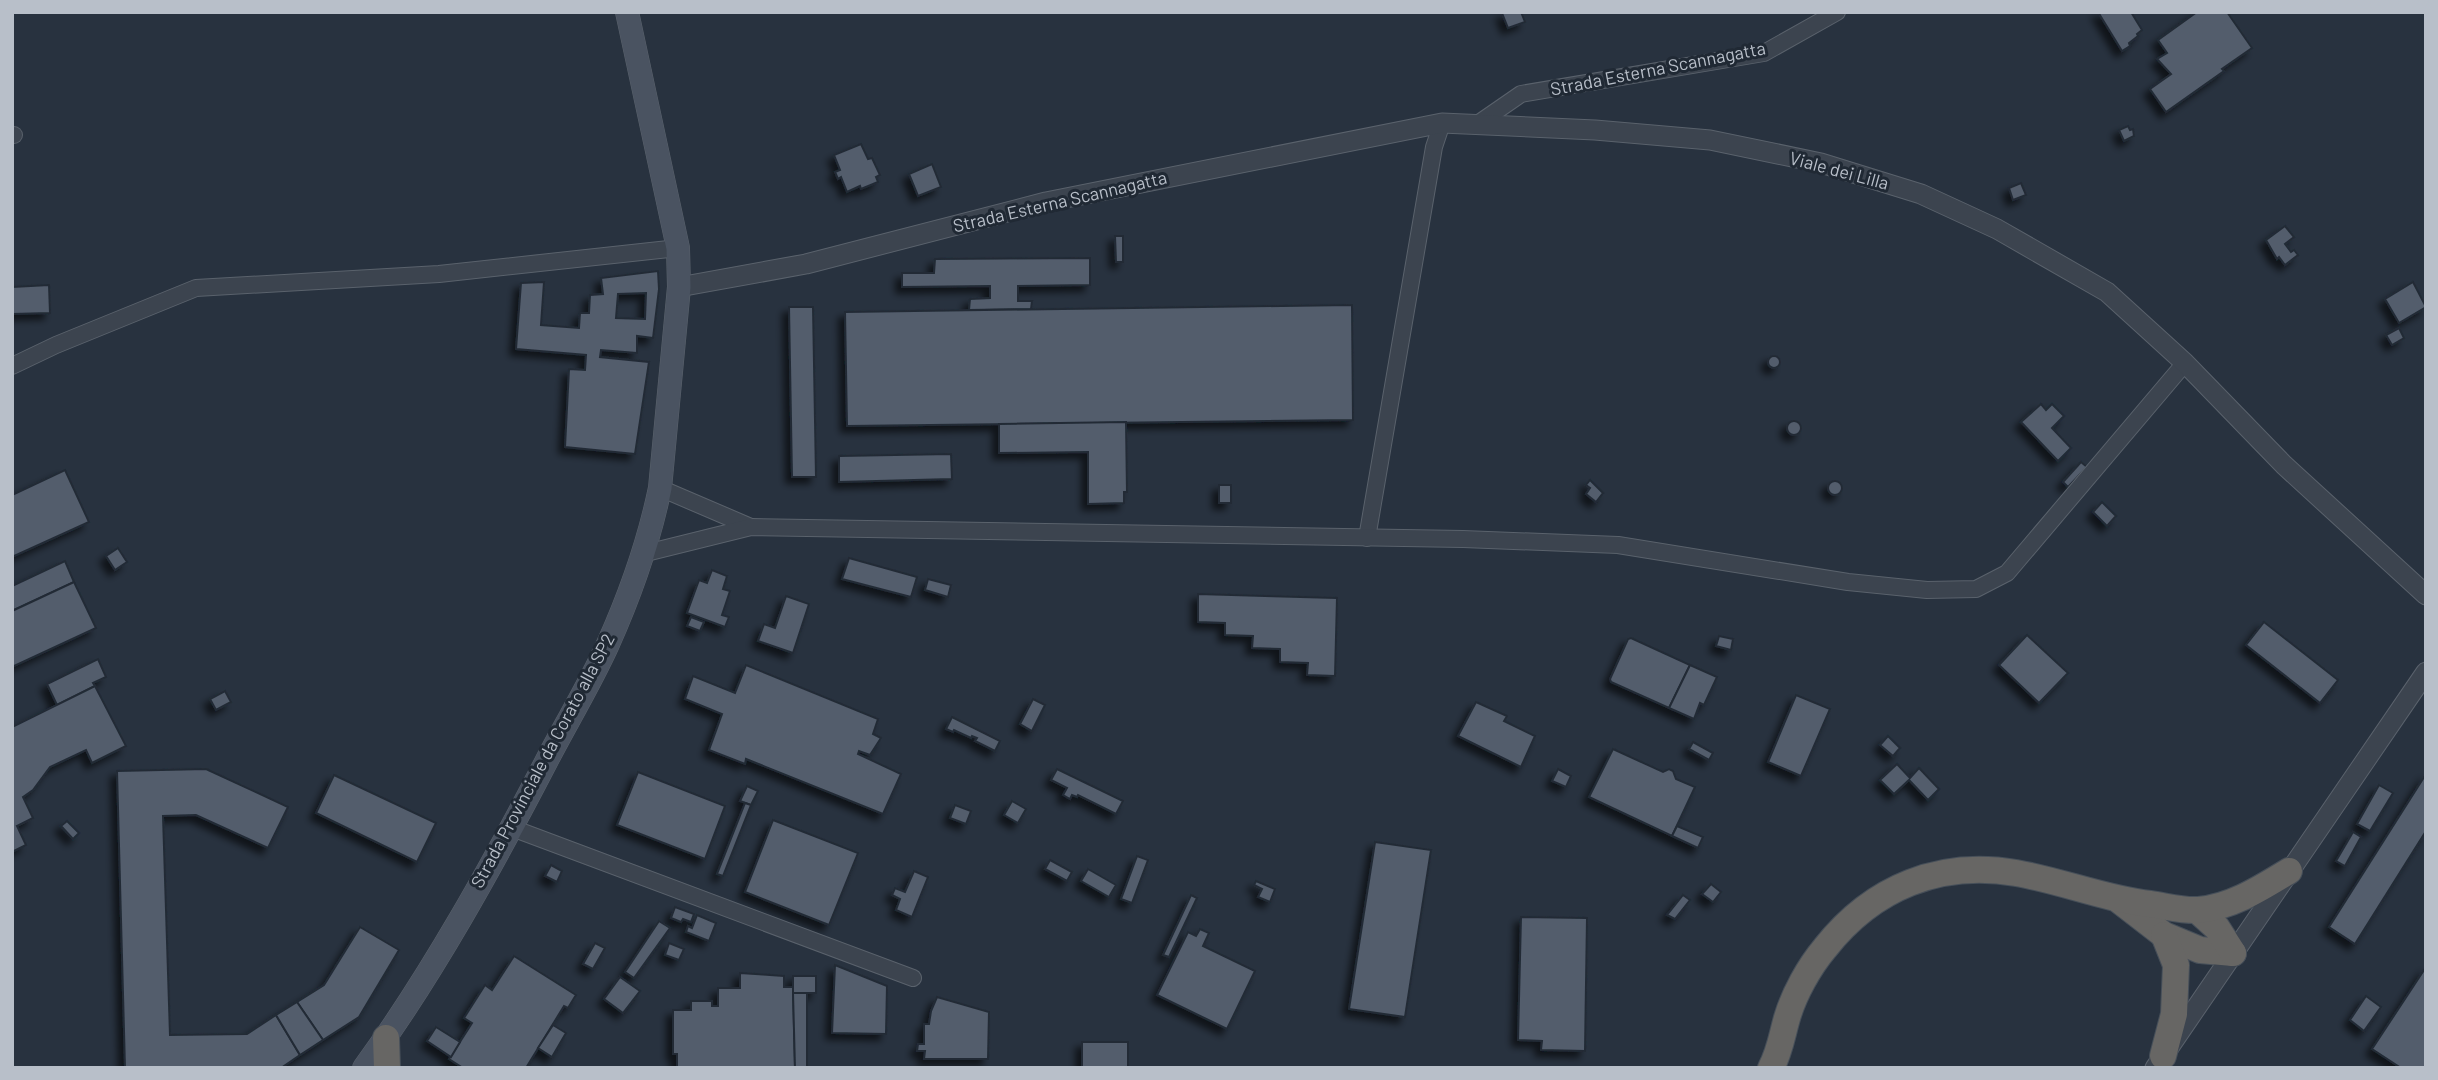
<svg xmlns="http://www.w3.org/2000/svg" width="2438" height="1080" viewBox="0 0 2438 1080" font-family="Barlow,sans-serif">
	<defs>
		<filter id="shadow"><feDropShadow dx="-6" dy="6" stdDeviation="3.5" flood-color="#0009"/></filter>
	</defs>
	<rect width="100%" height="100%" fill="#28323f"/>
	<!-- building -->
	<g fill="#535d6c" stroke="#222b36" stroke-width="2" fill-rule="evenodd" filter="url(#shadow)">
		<path d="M1521 12 1525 22 1508 28 1502 13Z"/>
		<path d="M2098 12H2131L2142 30 2137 34 2138 36 2129 43 2130 46 2122 51Z"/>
		<path d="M2197 12H2227L2252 48 2222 69 2224 71 2166 112 2150 89 2171 74 2157 59 2167 53 2158 40Z"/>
		<path d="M2128 126 2130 130 2133 129 2134 136 2124 141 2119 130Z"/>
		<path d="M861 144 868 159 872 158 880 175 876 177 878 182 861 189 860 186 847 192 841 177 838 179 835 172 840 170 834 155Z"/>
		<path d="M932 164 941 187 918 196 909 174Z"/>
		<path d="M2021 183 2026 195 2013 200 2009 188Z"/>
		<path d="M2285 226 2294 237 2285 244 2291 252 2294 250 2298 255 2285 265 2279 257 2277 259 2266 240Z"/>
		<path d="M1115 236H1123V262H1116Z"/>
		<path d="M1090 258V285L1018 286V301H1032L1031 309 969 310 970 299 990 298V286L902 287V273H934L935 259Z"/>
		<path d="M658 271 659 289 653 338 637 336V353L601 350 600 357 649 362 635 454 565 447 569 369 585 370 586 355 516 349 521 283 544 282 541 325 579 328 580 313H589L590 295 603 294 601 278ZM646 293 645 319 616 318 618 294Z"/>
		<path d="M2413 282 2426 307 2399 323 2385 299Z"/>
		<path d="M49 285 50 313 12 314V287Z"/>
		<path d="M1352 305 1353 420 847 426 845 312Z"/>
		<path d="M789 307H813L816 477H792Z"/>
		<path d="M2399 328 2404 338 2392 345 2386 335Z"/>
		<circle cx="1774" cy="362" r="6"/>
		<path d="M2041 404 2046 410 2052 404 2064 416 2052 428 2071 448 2058 461 2021 422Z"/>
		<circle cx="1794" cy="428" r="7"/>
		<path d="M1126 422 1127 492H1124V503L1088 504V452L999 453V424Z"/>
		<path d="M951 454 952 479 839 482V456Z"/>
		<path d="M2081 462 2087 467 2068 487 2063 482Z"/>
		<path d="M65 470 89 522 12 557V495Z"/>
		<path d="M1590 480 1603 493 1596 502 1586 494 1590 488 1586 485Z"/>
		<circle cx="1835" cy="488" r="7"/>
		<rect x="1219" y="485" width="12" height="18"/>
		<path d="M2102 502 2116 516 2107 526 2093 512Z"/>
		<path d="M118 548 127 562 115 570 106 556Z"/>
		<path d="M849 558 917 577 911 597 842 579Z"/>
		<path d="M65 561 74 582 12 611V586Z"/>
		<path d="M712 570 727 576 723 589 730 591 722 615 729 617 725 627 687 613 699 580 707 583Z"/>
		<path d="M928 579 951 585 948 597 925 590Z"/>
		<path d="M74 582 96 628 12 667V611Z"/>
		<path d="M1198 594 1337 598 1335 676 1307 675 1308 663 1280 662V649L1252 648 1253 636 1225 635V623L1198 622Z"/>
		<path d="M786 596 809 604 793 653 758 641 764 624 775 628Z"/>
		<path d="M691 617 704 622 700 631 687 626Z"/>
		<path d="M2264 622 2338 680 2320 703 2246 645Z"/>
		<path d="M2027 635 2068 673 2039 703 1999 665Z"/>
		<path d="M1719 636 1733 639 1731 650 1716 646Z"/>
		<path d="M1631 638 1690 665 1669 708 1611 682 1610 679 1628 639Z"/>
		<path d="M98 659 106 677 93 683 95 686 57 705 47 684Z"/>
		<path d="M746 665 878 719 873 734 881 738 870 755 859 751 858 754 901 774 883 814 746 759 745 764 709 750 722 714 685 699 693 676 735 693Z"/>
		<path d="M1690 665 1717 677 1704 705 1700 703 1694 719 1669 708Z"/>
		<path d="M95 686 126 746 92 763 86 750 50 767 33 790 23 797 33 818 17 826 26 845 12 852V727Z"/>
		<path d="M225 691 231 702 216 710 210 699Z"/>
		<path d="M1796 695 1830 709 1801 776 1768 762Z"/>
		<path d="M1033 699 1045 705 1032 731 1020 724Z"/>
		<path d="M1476 702 1507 716 1504 721 1535 736 1521 767 1458 736Z"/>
		<path d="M952 717 1000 741 995 751 975 741 977 738 972 736 971 738 954 730 953 732 946 729Z"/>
		<path d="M1888 736 1900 748 1893 756 1880 745Z"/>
		<path d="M1693 742 1713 753 1709 760 1689 749Z"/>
		<path d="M1613 749 1663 772 1669 769 1673 771 1676 779 1695 787 1672 836 1589 797Z"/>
		<path d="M1897 764 1910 778 1919 768 1939 789 1928 800 1909 780 1894 794 1880 780Z"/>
		<path d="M206 769 288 807 268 848 196 815 163 816 170 1035 247 1034 276 1015 300 1055 281 1068H125L117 771Z"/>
		<path d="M1057 769 1123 801 1116 814 1078 795 1077 797 1072 795 1070 799 1063 795 1067 788 1051 780Z"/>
		<path d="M1558 769 1571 776 1566 787 1552 781Z"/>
		<path d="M638 772 725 806 705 859 617 825Z"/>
		<path d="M2426 774V831L2355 944 2329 927Z"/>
		<path d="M334 775 436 823 417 862 316 813Z"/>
		<path d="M2379 785 2393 793 2370 831 2357 824Z"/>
		<path d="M747 786 758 791 751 805 740 801Z"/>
		<path d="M1012 801 1026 809 1018 823 1004 815Z"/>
		<path d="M745 803 751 805 723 876 717 874Z"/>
		<path d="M955 805 971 811 966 824 950 818Z"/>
		<path d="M773 820 858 853 829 925 745 892Z"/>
		<path d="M67 821 79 833 73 839 61 826Z"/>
		<path d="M1677 826 1703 837 1698 848 1672 836Z"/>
		<path d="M2353 832 2361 837 2345 866 2336 861Z"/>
		<path d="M1375 842 1431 850 1405 1017 1349 1009Z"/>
		<path d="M1137 856 1148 860 1132 903 1121 899Z"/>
		<path d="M1050 860 1072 872 1067 881 1045 869Z"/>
		<path d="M551 865 562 871 557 882 545 876Z"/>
		<path d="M1088 869 1116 885 1109 897 1081 881Z"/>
		<path d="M914 871 928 877 912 917 896 910 900 899 892 895 895 888 905 892Z"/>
		<path d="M1256 881 1275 889 1270 902 1258 897 1262 889 1254 885Z"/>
		<path d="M1711 884 1721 892 1713 902 1702 894Z"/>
		<path d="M1191 895 1197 898 1169 957 1163 955Z"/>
		<path d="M1683 895 1690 900 1675 919 1667 915Z"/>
		<path d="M675 907 694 914 691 922 683 919 681 922 671 918Z"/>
		<path d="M697 915 716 923 709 941 686 932 688 926 692 928Z"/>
		<path d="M1521 917 1587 918 1585 1051 1541 1050 1542 1041 1518 1040Z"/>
		<path d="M659 921 670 928 634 978 625 972Z"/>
		<path d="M360 927 399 950 359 1017 323 1040 297 1002 324 985Z"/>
		<path d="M1200 929 1209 933 1203 946 1255 971 1227 1029 1157 995 1188 932 1196 936Z"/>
		<path d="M595 943 605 948 593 969 583 964Z"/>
		<path d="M669 943 684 949 679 960 665 955Z"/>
		<path d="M514 956 576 995 568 1008 564 1006 526 1068H463L449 1059 472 1023 464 1018 485 985 492 990Z"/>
		<path d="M835 965 887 986 886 1034 832 1033Z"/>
		<path d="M2426 967 2425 1068H2401L2372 1049Z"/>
		<path d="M740 973 784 976V987H793L795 1068H677V1054H673V1010H691V1001H712V1006H718V988H740Z"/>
		<rect x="793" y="976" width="23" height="17"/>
		<path d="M620 977 640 991 623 1013 604 999Z"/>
		<path d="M793 993H807V1068H795Z"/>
		<path d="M2366 996 2381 1007 2364 1031 2350 1020Z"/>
		<path d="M937 997 989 1012 988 1059H924L925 1051H917L918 1044H924V1024H929L931 1011Z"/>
		<path d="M297 1002 323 1040 300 1055 276 1015Z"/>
		<path d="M553 1025 566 1033 552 1057 538 1048Z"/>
		<path d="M436 1027 460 1042 451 1057 427 1041Z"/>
		<rect x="1082" y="1042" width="46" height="26"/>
	</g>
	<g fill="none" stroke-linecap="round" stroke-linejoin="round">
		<defs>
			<g id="minor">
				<path d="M1479 123 1521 94 1764 53 1837 12"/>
				<path d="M12 135H14"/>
				<path d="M12 366 56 345 196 288 439 274 678 248"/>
				<path d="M660 488 751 527"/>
				<path d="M1367 538 1434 147 1442 123"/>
				<path d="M642 554 751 527 1463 539 1618 545 1848 582 1927 590 1976 589 2007 573 2185 363"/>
				<path d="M512 828 913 978"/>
			</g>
			<g id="tertiary">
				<path d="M679 287 806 264 1046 202 1442 123 1595 130 1710 140 1821 163 1921 194 1997 229 2107 292 2185 363 2284 465 2426 595"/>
				<path d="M2155 1068 2426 672"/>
			</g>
			<path id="secondary" d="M364 1068C433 973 492 866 546 762 566 723 590 684 608 644 630 595 649 541 660 488L679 287 678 248 627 12"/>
			<g id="trunk">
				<path d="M2120 901 2164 935 2200 950 2233 953"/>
				<path d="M2197 910 2217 928 2233 953"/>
				<path d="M386 1038 387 1068"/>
				<path d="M2163 1056 2174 1014 2176 965 2164 935"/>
				<path d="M1771 1068C1780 1051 1782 1035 1787 1018 1794 994 1809 967 1825 948 1873 887 1940 860 2016 873 2062 881 2105 899 2150 904 2165 906 2183 911 2198 910 2232 907 2261 888 2289 871"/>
			</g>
		</defs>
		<!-- minor casing -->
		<use href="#minor" stroke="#5a626c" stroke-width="18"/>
		<!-- tertiary casing -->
		<use href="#tertiary" stroke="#5a626c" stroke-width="21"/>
		<!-- secondary casing -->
		<use href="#secondary" stroke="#5a626c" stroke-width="24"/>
		<!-- trunk casing -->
		<use href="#trunk" stroke="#464f59" stroke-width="28"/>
		<!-- minor -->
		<use href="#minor" stroke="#3c444f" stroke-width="16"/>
		<!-- tertiary -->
		<use href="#tertiary" stroke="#3c444f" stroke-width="19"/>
		<!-- secondary -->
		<use href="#secondary" stroke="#4a5361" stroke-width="23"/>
		<!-- trunk -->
		<use href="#trunk" stroke="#676664" stroke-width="26"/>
	</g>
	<g text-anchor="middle" stroke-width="6" stroke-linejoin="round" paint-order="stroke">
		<!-- street labels -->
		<g font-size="18" fill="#b8bfc9" stroke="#202934">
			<text transform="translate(1658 69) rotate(-11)" y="6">Strada Esterna Scannagatta</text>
			<text transform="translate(1839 171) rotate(15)" y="6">Viale dei Lilla</text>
			<text transform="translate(1060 202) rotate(-13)" y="6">Strada Esterna Scannagatta</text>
			<text transform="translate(543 761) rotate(-62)" y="6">Strada Provinciale da Corato alla SP2</text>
		</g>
	</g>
	<!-- border -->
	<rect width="2438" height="1080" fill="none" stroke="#b8bfc9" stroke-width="28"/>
</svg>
